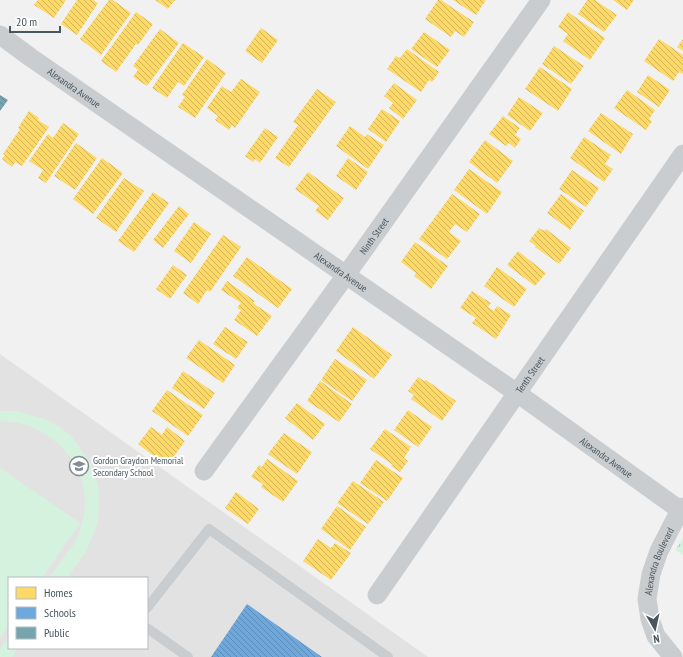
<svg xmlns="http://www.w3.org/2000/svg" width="683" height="657" viewBox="0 0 683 657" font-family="'PT Sans Narrow',sans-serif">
	<defs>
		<pattern id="grass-tufts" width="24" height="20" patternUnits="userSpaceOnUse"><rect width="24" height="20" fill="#d5f2de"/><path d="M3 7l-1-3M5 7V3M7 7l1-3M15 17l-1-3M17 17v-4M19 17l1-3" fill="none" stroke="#afc7b7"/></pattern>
		<pattern id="homes-back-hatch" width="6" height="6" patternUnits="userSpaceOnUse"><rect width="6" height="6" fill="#ffd966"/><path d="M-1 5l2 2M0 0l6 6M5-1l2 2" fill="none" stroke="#d0b357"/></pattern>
		<pattern id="schools-back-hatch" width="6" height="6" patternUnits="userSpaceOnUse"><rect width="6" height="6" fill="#6fa8dc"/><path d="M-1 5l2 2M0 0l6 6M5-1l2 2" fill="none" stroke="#5d8cb6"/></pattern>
		<pattern id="public-back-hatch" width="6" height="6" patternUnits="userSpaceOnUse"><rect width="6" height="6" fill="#76a5af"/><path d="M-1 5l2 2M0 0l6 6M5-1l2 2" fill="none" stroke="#638992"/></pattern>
	</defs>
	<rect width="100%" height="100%" fill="#f2f1f1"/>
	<!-- education -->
	<path fill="#e3e2e3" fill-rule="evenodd" d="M0 354 428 657H0ZM9 578H147V648H9Z"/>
	<!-- grass -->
	<path fill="url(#grass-tufts)" d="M683 537V555L675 550Z"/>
	<!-- pitch -->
	<g fill="#d5f2de">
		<path d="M0 411H18L47 420 60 427 72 437 90 462 95 475 99 491 98 521 87 550 67 578H49C55 570 61 561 67 553 70 549 74 545 76 540 79 533 83 521 84 514 90 478 69 446 38 430 27 424 13 420 0 422Z"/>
		<path d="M0 468 80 523 42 578H9V625L0 638Z"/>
		<path d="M9 636V648H18L12 657H0V649Z"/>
	</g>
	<!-- homes -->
	<g fill="url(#homes-back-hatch)">
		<path d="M38 0H66L54 18 34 5Z"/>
		<path d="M77 0H93L98 3 77 35 61 24Z"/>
		<path d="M109 0H113L131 13 101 55 80 39Z"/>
		<path d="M155 0H175L168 9Z"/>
		<path d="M438 0H441L474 22 464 37 455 31 451 37 425 19Z"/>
		<path d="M453 0H486L476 15Z"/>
		<path d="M587 0H595L617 15 604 32 578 14Z"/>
		<path d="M613 0H634L627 10Z"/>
		<path d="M136 12 153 24 138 45 136 44 116 72 101 61Z"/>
		<path d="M568 12 605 38 590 60 563 41 568 34 558 27Z"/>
		<path d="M261 28 278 40 262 63 245 51Z"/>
		<path d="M160 29 179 43 147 86 133 77 138 70 133 66Z"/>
		<path d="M424 32 450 50 437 67 411 49Z"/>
		<path d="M659 39 683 55V74L679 72 673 81 644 61Z"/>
		<path d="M683 39V51L677 47Z"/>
		<path d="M183 43 204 57 184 86 178 82 167 98 152 88Z"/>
		<path d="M554 46 584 66 571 84 542 64Z"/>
		<path d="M407 49 439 72 432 82 429 80 421 92 387 69 396 56 400 58Z"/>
		<path d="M207 59 226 73 195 118 178 107 185 97 182 95Z"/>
		<path d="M540 67 572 89 558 111 525 89Z"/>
		<path d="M648 75 670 90 659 107 637 92Z"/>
		<path d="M241 79 260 92 235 128 232 125 229 130 215 120 218 116 207 108 222 86 231 92Z"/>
		<path d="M394 83 417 100 403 119 389 108 393 103 384 96Z"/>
		<path d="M317 89 336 102 289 167 275 158 298 125 293 122Z"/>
		<path d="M627 90 655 110 649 119 652 121 646 130 614 108Z"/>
		<path d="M519 97 543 113 530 131 507 115Z"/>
		<path d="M382 109 400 121 386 142 368 129Z"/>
		<path d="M29 111 39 118 38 120 49 127 22 166 15 162 12 167 2 159 5 155 3 154 20 129 18 128Z"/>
		<path d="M601 113 633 134 621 154 588 131Z"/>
		<path d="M503 116 520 128 515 135 521 139 515 148 509 143 506 146 489 134Z"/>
		<path d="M63 123 79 134 46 183 38 178 43 170 29 161 48 134 53 138Z"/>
		<path d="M350 126 365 137 367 134 384 145 368 169 336 146Z"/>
		<path d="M265 128 278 137 260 163 255 159 253 162 245 156Z"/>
		<path d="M584 137 611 155 605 164 613 169 604 182 570 158Z"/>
		<path d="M485 140 513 161 497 183 469 162Z"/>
		<path d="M76 143 97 158 75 190 54 176Z"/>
		<path d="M102 158 123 173 93 214 73 199Z"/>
		<path d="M348 158 368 172 356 190 336 176Z"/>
		<path d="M469 169 502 192 487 214 454 190Z"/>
		<path d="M572 170 599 188 586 207 559 189Z"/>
		<path d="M308 172 344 198 328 220 315 211 319 206 295 189Z"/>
		<path d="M124 178 144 191 116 232 96 218Z"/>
		<path d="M153 192 169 203 134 252 118 241Z"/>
		<path d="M452 194 480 214 467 232 455 224 449 232 461 241 447 259 419 239Z"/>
		<path d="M561 194 584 211 570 230 547 213Z"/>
		<path d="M179 206 189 214 163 248 153 240Z"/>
		<path d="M194 222 211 234 191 263 174 251Z"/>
		<path d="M539 228 544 231 546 229 571 248 559 264 535 247 536 246 529 241Z"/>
		<path d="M223 235 241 247 210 292 207 290 198 304 183 293Z"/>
		<path d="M415 242 448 266 431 289 414 276 416 273 401 262Z"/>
		<path d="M518 251 546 273 535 286 507 265Z"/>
		<path d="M247 257 292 289 278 308 233 276Z"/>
		<path d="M173 265 187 275 170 299 156 289Z"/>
		<path d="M497 267 527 289 514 307 484 286Z"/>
		<path d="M227 281 255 301 253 303 272 316 257 336 234 320 241 310 237 308 241 303 221 290Z"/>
		<path d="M472 291 491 303 488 307 494 311 497 306 511 315 496 339 472 323 476 318 460 308Z"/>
		<path d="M225 327 248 342 236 359 213 344Z"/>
		<path d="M353 327 392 355 374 379 336 351Z"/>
		<path d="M199 340 235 365 223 383 186 358Z"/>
		<path d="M335 359 367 380 352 401 321 380Z"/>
		<path d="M183 371 215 393 204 409 172 388Z"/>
		<path d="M418 377 424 381 426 380 456 401 442 421 411 399 414 395 408 391Z"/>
		<path d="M320 381 352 404 339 422 307 401Z"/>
		<path d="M167 390 203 415 188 436 152 411Z"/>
		<path d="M297 403 325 424 313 440 285 418Z"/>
		<path d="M408 410 432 427 418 447 394 430Z"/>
		<path d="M151 427 162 435 167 427 185 441 167 466 138 444Z"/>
		<path d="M385 429 411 447 404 458 408 461 400 472 391 466 393 465 370 449Z"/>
		<path d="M284 433 312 452 297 474 268 454Z"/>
		<path d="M267 459 298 481 283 502 261 487 263 484 251 477 259 465 262 467Z"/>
		<path d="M376 460 403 478 387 501 360 483Z"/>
		<path d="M353 481 384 502 368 524 337 503Z"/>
		<path d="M236 492 259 509 248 524 225 508Z"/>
		<path d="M337 506 366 527 350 550 321 529Z"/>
		<path d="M318 539 331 548 335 543 351 553 331 580 303 561Z"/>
	</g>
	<!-- schools -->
	<path fill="url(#schools-back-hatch)" d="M247 604 322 657H211Z"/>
	<!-- public -->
	<path fill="url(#public-back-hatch)" d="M0 95 8 100 0 111Z"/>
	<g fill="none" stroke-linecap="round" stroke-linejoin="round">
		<!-- service -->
		<g stroke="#cacdd0" stroke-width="10">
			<path d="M147 608 209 529 388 657"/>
			<path d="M147 628 188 657"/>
		</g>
		<!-- minor -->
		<g stroke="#cacdd0" stroke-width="19">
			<path id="s1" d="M0 35 30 57 517 393 680 510"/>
			<path id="s2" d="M204 471 346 275 541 0"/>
			<path id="s3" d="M377 595 517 393 683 154"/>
			<path id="s4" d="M673 657 656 636 650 619 647 599 651 574 659 551 680 510 683 507"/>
		</g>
	</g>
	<!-- icons -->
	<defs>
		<symbol id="school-ring" viewBox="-11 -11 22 22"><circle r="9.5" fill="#fff" stroke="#838c92" stroke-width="1.5"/><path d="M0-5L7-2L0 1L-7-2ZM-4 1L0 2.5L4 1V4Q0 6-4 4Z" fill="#838c92"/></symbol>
	</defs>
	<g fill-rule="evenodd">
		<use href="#school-ring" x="68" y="455" width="22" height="22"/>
	</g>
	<g text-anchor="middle" stroke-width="4" stroke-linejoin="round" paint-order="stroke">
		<!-- street labels -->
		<g font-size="10" fill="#47565f" stroke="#fff">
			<text dy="4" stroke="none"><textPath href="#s1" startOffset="91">Alexandra Avenue</textPath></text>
			<text dy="4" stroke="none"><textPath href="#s2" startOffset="290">Ninth Street</textPath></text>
			<text dy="4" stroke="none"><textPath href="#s1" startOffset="415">Alexandra Avenue</textPath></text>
			<text dy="4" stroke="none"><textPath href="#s3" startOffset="268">Tenth Street</textPath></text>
			<text dy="4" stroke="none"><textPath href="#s1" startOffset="739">Alexandra Avenue</textPath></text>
			<text dy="4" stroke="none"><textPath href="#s4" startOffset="105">Alexandra Boulevard</textPath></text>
		</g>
		<!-- poi labels -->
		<g font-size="10" fill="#47565f" stroke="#fff" text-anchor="start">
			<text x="93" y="464">Gordon Graydon Memorial<tspan x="93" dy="12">Secondary School</tspan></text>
		</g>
	</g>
	<!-- legend -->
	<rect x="8" y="577" width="140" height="72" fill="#ffffff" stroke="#b5bbbf"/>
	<rect x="16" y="587" width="20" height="12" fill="#ffd966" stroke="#b5bbbf"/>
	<text x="44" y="597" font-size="12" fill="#47565f">Homes</text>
	<rect x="16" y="607" width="20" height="12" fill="#6fa8dc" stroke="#b5bbbf"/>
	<text x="44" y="617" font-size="12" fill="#47565f">Schools</text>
	<rect x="16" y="627" width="20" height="12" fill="#76a5af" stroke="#b5bbbf"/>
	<text x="44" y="637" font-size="12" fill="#47565f">Public</text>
	<!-- north arrow -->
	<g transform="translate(655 629) rotate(171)" stroke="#ffffff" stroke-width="3" paint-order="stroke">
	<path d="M0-3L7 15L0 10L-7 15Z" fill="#47565f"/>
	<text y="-6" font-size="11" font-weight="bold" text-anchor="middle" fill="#47565f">N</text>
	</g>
	<!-- scale -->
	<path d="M10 26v6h50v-6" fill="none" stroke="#47565f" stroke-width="2"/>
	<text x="16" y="26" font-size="12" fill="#47565f" stroke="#ffffff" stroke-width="3" paint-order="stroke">20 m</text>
</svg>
